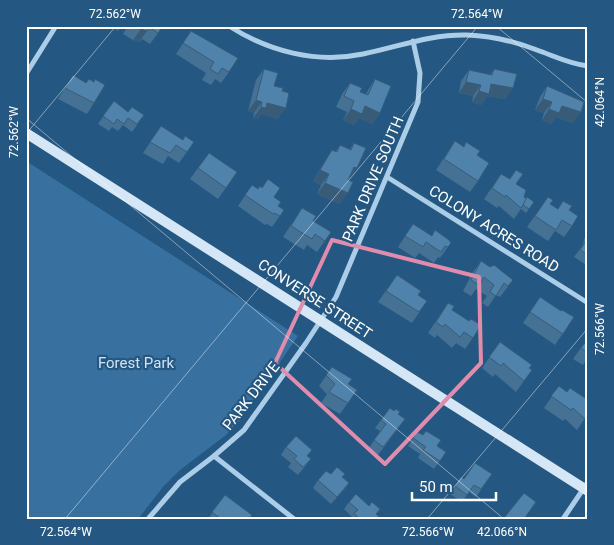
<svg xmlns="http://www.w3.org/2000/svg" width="614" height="545" viewBox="0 0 614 545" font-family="Roboto,sans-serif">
	<rect width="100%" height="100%" fill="#245782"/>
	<!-- green -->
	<path fill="#38719f" d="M26 161 298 336 240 420 226 435 180 470 163 487 138 519H26Z"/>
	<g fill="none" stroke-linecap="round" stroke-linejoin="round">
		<!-- street -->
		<g stroke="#abcde7" stroke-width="5">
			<path d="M229 26C268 51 316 64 363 54 398 47 430 34 467 35 492 36 514 41 537 50 554 56 570 64 588 66"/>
			<path d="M26 74 56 26"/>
			<path d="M387 177 588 303"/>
			<path d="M214 456 294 519"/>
			<path d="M148 519 180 482 214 456 244 430 306 343 336 297 418 102 420 73 413 41"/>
			<path d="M563 519 588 482"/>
		</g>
		<!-- secondary -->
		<path stroke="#d5e7f6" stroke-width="10" d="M26 133 588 491"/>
	</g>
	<!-- wall -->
	<g fill="#457194">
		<path d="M111 26H121L118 31Z"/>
		<path d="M123 26H163L150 44 142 39 139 42 133 40 123 34 126 29Z"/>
		<path d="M191 31 229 72 221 83 215 79 211 85 202 80 206 73 176 54Z"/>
		<path d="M264 69 274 86 278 119 261 114 258 119 253 118 254 113 248 111 256 80Z"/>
		<path d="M494 69 506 99 487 96 481 105 472 102 473 96 459 93 461 81 469 70 490 75Z"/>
		<path d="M73 75 94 103 87 114 58 99Z"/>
		<path d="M375 79 380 113 372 124 359 118 354 125 343 120 347 112 336 107 342 94 350 83 360 92 366 94 368 90Z"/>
		<path d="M547 86 573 123 556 117 551 124 542 120 544 113 535 110 540 97Z"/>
		<path d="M114 101 128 112 144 115 132 132 123 125 118 131 112 127 109 131 98 124Z"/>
		<path d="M161 126 183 140 194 142 179 163 168 156 163 164 143 153Z"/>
		<path d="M455 141 477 155 478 181 470 192 436 170Z"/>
		<path d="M354 143 350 179H348L340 204 317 194 321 185 313 181 325 161 332 150 336 151 340 145 350 149Z"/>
		<path d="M209 153 237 172 218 199 190 179Z"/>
		<path d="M516 170V184L524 197 534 202 526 213 521 209 514 219 499 206 497 208 484 199 501 174 509 179Z"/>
		<path d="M252 185 258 189 262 188 274 197 278 206 284 210 272 227 267 224 265 225 238 206Z"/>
		<path d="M548 197 550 204 558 209 569 210 572 226 564 237 555 231 548 241 527 227Z"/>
		<path d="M302 208 313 221 331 232 317 252 307 245 304 250 283 237Z"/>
		<path d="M413 224 448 247 440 258 438 257 434 263 419 253 415 258 398 247Z"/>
		<path d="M588 234V266L574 257 583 245 584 239Z"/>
		<path d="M481 261 490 267 513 280 500 297 496 295 488 307 482 303 487 296 476 289 471 296 463 291 473 272Z"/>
		<path d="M397 275 418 295 427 301 412 323 378 302Z"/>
		<path d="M540 297 561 311 574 317 555 345 523 323Z"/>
		<path d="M448 303 452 310 473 338 465 349 456 343 452 348 437 335 435 338 428 333Z"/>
		<path d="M588 338V364L585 362 583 365 573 359Z"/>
		<path d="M500 342 532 370 516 392 495 374 493 377 482 368Z"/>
		<path d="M332 367 349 384 357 390 340 414 321 403 327 394 319 386Z"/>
		<path d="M559 386 588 414 577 430 565 419 563 421 544 408Z"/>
		<path d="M390 408 405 419 378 455 369 448 380 431 375 428Z"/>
		<path d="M417 432 446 452 434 469 418 458 420 454 408 446Z"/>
		<path d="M286 447 308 456 311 459 298 475 288 467 291 463 281 455Z"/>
		<path d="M331 474 343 477 349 483 344 490 331 504 313 488 318 480Z"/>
		<path d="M492 474 476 497 469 492 462 502 450 494 461 477 464 479Z"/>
		<path d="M225 495 249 519H208Z"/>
		<path d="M349 502 380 509 376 515 380 519H350L352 517 344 509Z"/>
	</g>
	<!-- shaded-wall -->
	<g fill="#385c78">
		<path d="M579 26H588V27L577 29Z"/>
		<path d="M141 29 147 31 139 42 133 40Z"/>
		<path d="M466 82 481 85 473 96 459 93Z"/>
		<path d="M491 84 513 88 506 99 487 96 481 105 472 102 479 91Z"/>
		<path d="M543 99 552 102 544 113 535 110Z"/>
		<path d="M256 100 262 102 254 113 248 111Z"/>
		<path d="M267 103 286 108 278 119 261 114 258 119 253 118 261 107Z"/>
		<path d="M365 106 380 113 372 124 359 118 354 125 343 120 351 109Z"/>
		<path d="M562 106 581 112 573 123 556 117 551 124 542 120 549 109Z"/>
		<path d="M354 167 357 168 350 179 346 178Z"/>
		<path d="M320 170 329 174 321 185 313 181Z"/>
		<path d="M325 183 348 193 340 204 317 194Z"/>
		<path d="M349 483 344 490 331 504Z"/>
	</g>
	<!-- building -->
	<g fill="#5083ac" stroke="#385c78">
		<path d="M136 26H163L158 33 149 27 147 31 141 29Z"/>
		<path d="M191 31 238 58 229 72 222 68 218 74 210 69 214 62 183 43Z"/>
		<path d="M264 69 278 73 274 86 283 88 282 91 289 93 286 108 267 103 266 108 261 107 262 102 256 100Z"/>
		<path d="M494 69 517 74 513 88 491 84 489 94 479 91 481 85 466 82 469 70 492 75Z"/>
		<path d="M73 75 86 83 89 79 94 82 95 79 105 85 94 103 65 88Z"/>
		<path d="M375 79 391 86 380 113 365 106 362 114 351 109 354 101 344 96 350 83 362 88 360 92 368 95Z"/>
		<path d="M547 86 584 102 581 112 562 106 559 113 549 109 552 102 543 99Z"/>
		<path d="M114 101 128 112 132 107 144 115 137 124 128 118 124 124 117 119 114 124 103 116Z"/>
		<path d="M161 126 183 140 185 136 194 142 187 152 176 145 170 153 150 142Z"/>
		<path d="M455 141 464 147 466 142 480 151 477 155 489 163 478 181 444 159Z"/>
		<path d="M354 143 366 148 357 168 354 167 348 180 353 182 348 193 325 183 329 174 320 170 332 150 337 152 340 145 351 150Z"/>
		<path d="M209 153 237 172 226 188 198 168Z"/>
		<path d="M516 170 523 174 516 184 526 190 524 197 527 199 521 208 506 195 505 197 492 188 501 174 510 179Z"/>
		<path d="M268 179 280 188 274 197 281 202 278 206 284 210 280 216 274 213 273 214 245 195 252 185 258 189 260 186 262 188Z"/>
		<path d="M527 197 534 202 529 209 523 205Z"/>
		<path d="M548 197 553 200 550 204 558 209 563 201 572 206 569 210 578 216 572 226 562 220 556 230 535 216Z"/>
		<path d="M302 208 316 216 313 221 331 232 325 241 315 234 312 239 291 226Z"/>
		<path d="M413 224 432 236 435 230 449 240 451 243 448 247 445 246 441 252 426 242 423 247 405 236Z"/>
		<path d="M588 238V255L580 250Z"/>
		<path d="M481 261 490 267 494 265 513 280 508 286 504 283 496 296 490 292 494 285 484 277 479 285 471 280Z"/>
		<path d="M397 275 421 291 418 295 427 301 419 312 386 291Z"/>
		<path d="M540 297 561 311 562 310 574 317 563 334 530 312Z"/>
		<path d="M448 303 454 306 452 310 469 321 471 319 481 325 473 338 464 332 460 337 445 324 443 327 436 322Z"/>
		<path d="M588 339V353L581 348Z"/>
		<path d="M500 342 532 365 529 368 532 370 524 381 503 363 501 366 489 357Z"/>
		<path d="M332 367 352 379 348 384 357 390 348 403 329 392 335 384 326 375Z"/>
		<path d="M559 386 567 392 570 388 588 400V414L585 419 573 408 571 410 551 396Z"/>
		<path d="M390 408 394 411 396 409 400 412 398 414 405 419 383 447 374 440 386 424 381 420Z"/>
		<path d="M426 431 441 440 437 446 446 452 440 461 423 450 426 447 413 438 417 432 423 435Z"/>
		<path d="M296 436 312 450 307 456 311 459 303 467 294 459 297 456 286 447Z"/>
		<path d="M475 463 492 474 481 489 474 485 467 495 455 486 461 477 464 479Z"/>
		<path d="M337 467 345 474 342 477 349 483 337 497 318 480 326 471 331 474Z"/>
		<path d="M524 493 536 502 524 519H506L504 518Z"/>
		<path d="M356 494 369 506 372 502 380 509 376 514 380 518V519H360L354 513 358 510 349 502Z"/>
		<path d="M225 495 252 515 249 519H221L212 512Z"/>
	</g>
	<!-- marked area -->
	<path fill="none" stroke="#e08cad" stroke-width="4" stroke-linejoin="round" d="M332 240 479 277 481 363 385 464 275 363Z"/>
	<!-- ticks -->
	<path fill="none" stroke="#fff" stroke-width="1" stroke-opacity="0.45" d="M496 26 588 103M26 118 504 519M26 134 116 26M65 519 478 26M427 519 588 328"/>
	<g text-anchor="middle" stroke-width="4.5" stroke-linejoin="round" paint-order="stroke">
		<!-- street labels -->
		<g font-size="15" fill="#fff" stroke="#245782">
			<text transform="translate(373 179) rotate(-67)" y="5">PARK DRIVE SOUTH</text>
			<text transform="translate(494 229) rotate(32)" y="5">COLONY ACRES ROAD</text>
			<text transform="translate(315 299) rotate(33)" y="5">CONVERSE STREET</text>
			<text transform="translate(251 396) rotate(-52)" y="5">PARK DRIVE</text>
		</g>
		<!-- park labels -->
		<g font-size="15" fill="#cee4f6" stroke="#245782">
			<text x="136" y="368">Forest Park</text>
		</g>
	</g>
	<!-- border -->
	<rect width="614" height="545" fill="none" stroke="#245782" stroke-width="55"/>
	<!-- scale -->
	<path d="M412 492v8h84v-8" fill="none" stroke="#ffffff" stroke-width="2.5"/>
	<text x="419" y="492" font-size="15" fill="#ffffff" stroke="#245782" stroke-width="4" paint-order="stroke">50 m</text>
	<rect x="28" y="28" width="558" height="490" fill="none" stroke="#fff" stroke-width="2"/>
	<g font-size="12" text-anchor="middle" fill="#fff">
		<text x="115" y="18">72.562°W</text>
		<text x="477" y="18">72.564°W</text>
		<text transform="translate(600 102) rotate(-90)" y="4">42.064°N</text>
		<text transform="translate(14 132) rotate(-90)" y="4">72.562°W</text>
		<text transform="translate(600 329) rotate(-90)" y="4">72.566°W</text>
		<text x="66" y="536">72.564°W</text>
		<text x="428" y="536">72.566°W</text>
		<text x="502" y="536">42.066°N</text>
	</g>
</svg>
